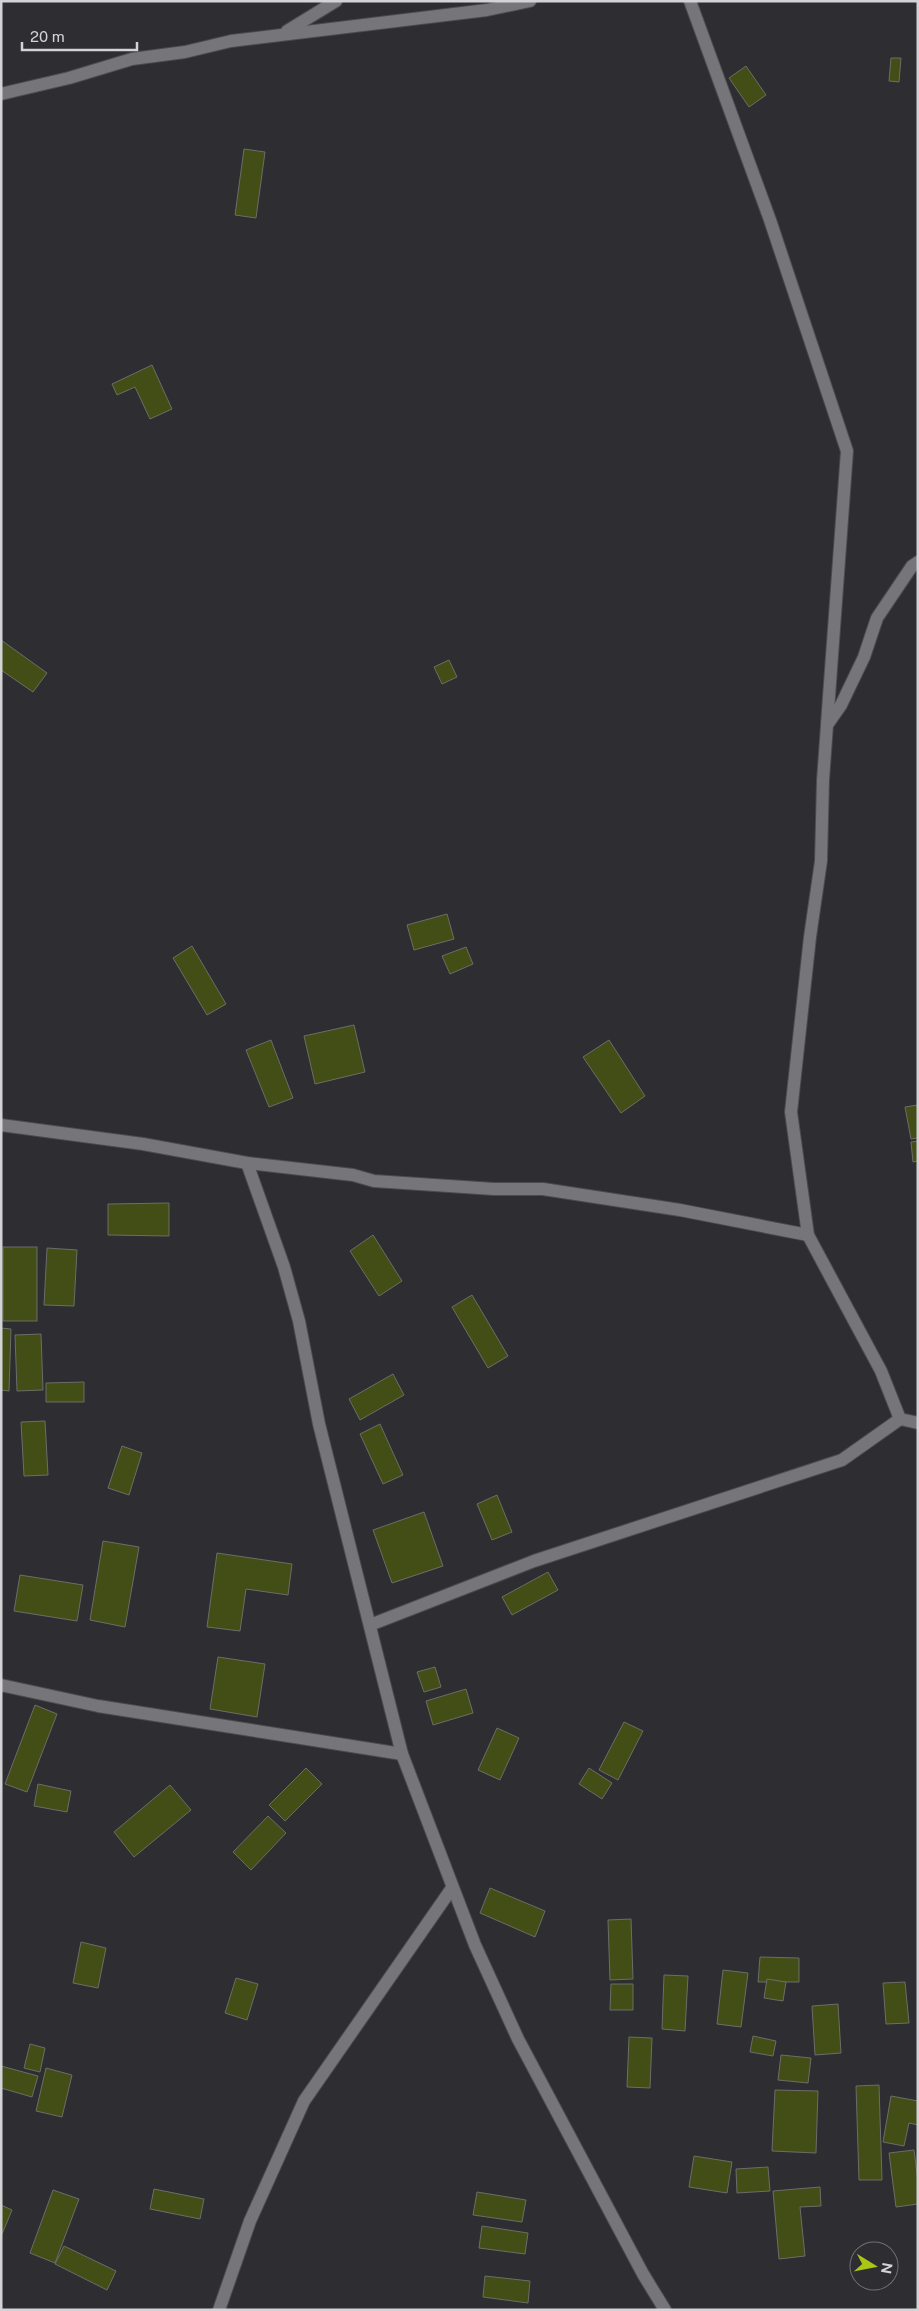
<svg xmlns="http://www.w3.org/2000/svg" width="919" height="2311" viewBox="0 0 919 2311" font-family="'Public Sans',sans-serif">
	<rect width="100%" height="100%" fill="#2e2d31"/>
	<!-- building -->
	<g fill="#434e16" stroke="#6c6d68">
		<path d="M891 58H901L899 82 889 81Z"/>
		<path d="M746 66 766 95 749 107 729 78Z"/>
		<path d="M244 149 265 152 256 218 235 215Z"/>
		<path d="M152 365 172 409 150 419 135 387 117 395 112 384Z"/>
		<path d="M1 640 47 673 33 692 1 670Z"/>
		<path d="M449 660 457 677 442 684 434 667Z"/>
		<path d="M447 914 454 939 414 950 407 925Z"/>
		<path d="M192 946 226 1004 207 1015 173 958Z"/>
		<path d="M466 947 473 964 450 974 442 956Z"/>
		<path d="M354 1025 365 1072 315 1084 304 1036Z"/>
		<path d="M271 1040 293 1098 269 1107 246 1050Z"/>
		<path d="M609 1040 645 1096 621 1113 583 1057Z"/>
		<path d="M918 1105V1138L911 1139 905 1107Z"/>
		<path d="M918 1141V1161L913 1162 911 1142Z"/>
		<path d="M169 1203V1236L108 1235V1204Z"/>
		<path d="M373 1235 402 1281 379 1296 350 1251Z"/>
		<rect x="3" y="1247" width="34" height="74"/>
		<path d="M47 1248 77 1250 74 1306 44 1305Z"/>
		<path d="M472 1295 508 1356 488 1368 452 1307Z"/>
		<path d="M1 1328 11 1329 9 1391 1 1390Z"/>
		<path d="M41 1334 43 1390 17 1391 15 1335Z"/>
		<path d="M393 1374 404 1395 360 1420 349 1399Z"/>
		<path d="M84 1382V1402H46V1383Z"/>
		<path d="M45 1421 48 1475 24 1476 21 1422Z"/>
		<path d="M380 1424 403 1475 383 1484 360 1434Z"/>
		<path d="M122 1446 142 1453 129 1495 108 1488Z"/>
		<path d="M497 1495 512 1532 492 1540 477 1504Z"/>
		<path d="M424 1512 443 1566 392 1583 373 1530Z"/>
		<path d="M103 1541 139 1547 125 1627 90 1620Z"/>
		<path d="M217 1553 292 1564 288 1595 246 1589 240 1631 207 1627Z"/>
		<path d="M548 1572 558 1590 512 1615 502 1597Z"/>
		<path d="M20 1575 83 1585 77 1621 14 1611Z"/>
		<path d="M218 1657 265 1664 257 1717 210 1709Z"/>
		<path d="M435 1667 441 1687 424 1692 417 1672Z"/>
		<path d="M466 1689 473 1713 433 1725 426 1701Z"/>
		<path d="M35 1705 57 1714 27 1792 5 1784Z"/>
		<path d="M624 1722 643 1731 618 1780 599 1770Z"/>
		<path d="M497 1728 519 1738 500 1780 478 1770Z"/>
		<path d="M306 1768 322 1784 285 1821 269 1805Z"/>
		<path d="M589 1768 612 1783 602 1799 579 1784Z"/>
		<path d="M38 1784 71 1791 67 1812 34 1806Z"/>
		<path d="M170 1785 191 1810 134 1857 114 1832Z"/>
		<path d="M268 1816 286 1833 251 1870 233 1852Z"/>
		<path d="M490 1888 545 1911 535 1937 480 1913Z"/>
		<path d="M631 1919 633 1979 610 1980 608 1920Z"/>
		<path d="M81 1942 106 1948 98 1988 73 1983Z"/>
		<path d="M760 1957 799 1958V1982H758Z"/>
		<path d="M723 1970 748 1973 741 2027 717 2024Z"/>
		<path d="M664 1975 688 1976 685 2031 662 2029Z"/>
		<path d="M236 1978 258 1984 247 2020 225 2013Z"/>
		<path d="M767 1979 786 1982 783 2001 764 1998Z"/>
		<path d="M905 1982 909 2023 886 2024 883 1983Z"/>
		<path d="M611 1984H633V2010H610Z"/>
		<path d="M838 2004 841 2053 815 2055 812 2006Z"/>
		<path d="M753 2036 776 2041 773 2056 750 2052Z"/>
		<path d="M629 2037 652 2038 650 2088 627 2087Z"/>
		<path d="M30 2044 45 2048 40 2072 24 2068Z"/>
		<path d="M781 2055 811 2058 808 2083 778 2080Z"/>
		<path d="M1 2066 38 2076 32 2097 1 2088Z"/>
		<path d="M46 2068 72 2075 62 2117 36 2111Z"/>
		<path d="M879 2085 882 2180H859L856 2086Z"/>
		<path d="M775 2090 818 2091 816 2153 772 2151Z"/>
		<path d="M891 2096 918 2101V2125L909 2123 904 2146 883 2142Z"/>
		<path d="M914 2150 918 2181V2204L896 2207 889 2153Z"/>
		<path d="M694 2156 732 2162 727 2193 689 2187Z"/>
		<path d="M768 2167 770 2191 737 2193 736 2169Z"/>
		<path d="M820 2187 821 2206 800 2207 805 2256 779 2259 773 2191Z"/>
		<path d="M154 2189 204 2199 200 2219 150 2209Z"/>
		<path d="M53 2190 79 2199 55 2263 30 2253Z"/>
		<path d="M477 2192 526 2200 522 2222 473 2215Z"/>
		<path d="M1 2205 12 2210 2 2234H1Z"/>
		<path d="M482 2226 528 2233 525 2254 479 2248Z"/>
		<path d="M64 2246 116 2271 107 2290 55 2264Z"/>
		<path d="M485 2276 530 2281 528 2303 483 2297Z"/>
	</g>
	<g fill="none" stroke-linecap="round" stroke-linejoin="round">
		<defs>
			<g id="street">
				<path d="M690 1 770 220 847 451 827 724"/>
				<path d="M287 31 336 1"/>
				<path d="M1 94 69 78 132 59 185 52 231 41 487 10 530 1"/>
				<path d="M918 562 912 566 877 618 864 657 841 705 827 725 823 780 821 861 810 937 791 1112 808 1235 881 1371 900 1419 918 1423"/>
				<path d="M1 1125 143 1144 247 1163 353 1175 374 1181 494 1189H543L680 1210 808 1235"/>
				<path d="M247 1163 284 1267 299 1321 319 1424 402 1754 475 1945 518 2039 643 2274 665 2310"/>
				<path d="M370 1625 534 1561 842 1460 900 1419"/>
				<path d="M1 1685 98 1706 402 1754"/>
				<path d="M219 2310 250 2221 304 2101 452 1888"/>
			</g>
		</defs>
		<!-- street casing -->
		<use href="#street" stroke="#4b4a4e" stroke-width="14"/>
		<!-- street -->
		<use href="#street" stroke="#76757a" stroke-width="12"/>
	</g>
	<!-- border -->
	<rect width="919" height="2311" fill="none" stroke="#d3d3d5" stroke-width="5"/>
	<!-- north arrow -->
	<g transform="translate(874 2266) rotate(100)"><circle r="24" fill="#2e2d31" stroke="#706f73"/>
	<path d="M0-4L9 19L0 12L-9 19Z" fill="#abc615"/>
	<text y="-8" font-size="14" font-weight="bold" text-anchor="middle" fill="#d3d3d5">N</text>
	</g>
	<!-- scale -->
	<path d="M22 42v8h115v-8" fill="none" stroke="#d3d3d5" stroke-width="2.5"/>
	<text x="30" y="42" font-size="15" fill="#d3d3d5" stroke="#2e2d31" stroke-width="4" paint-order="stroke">20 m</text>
</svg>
